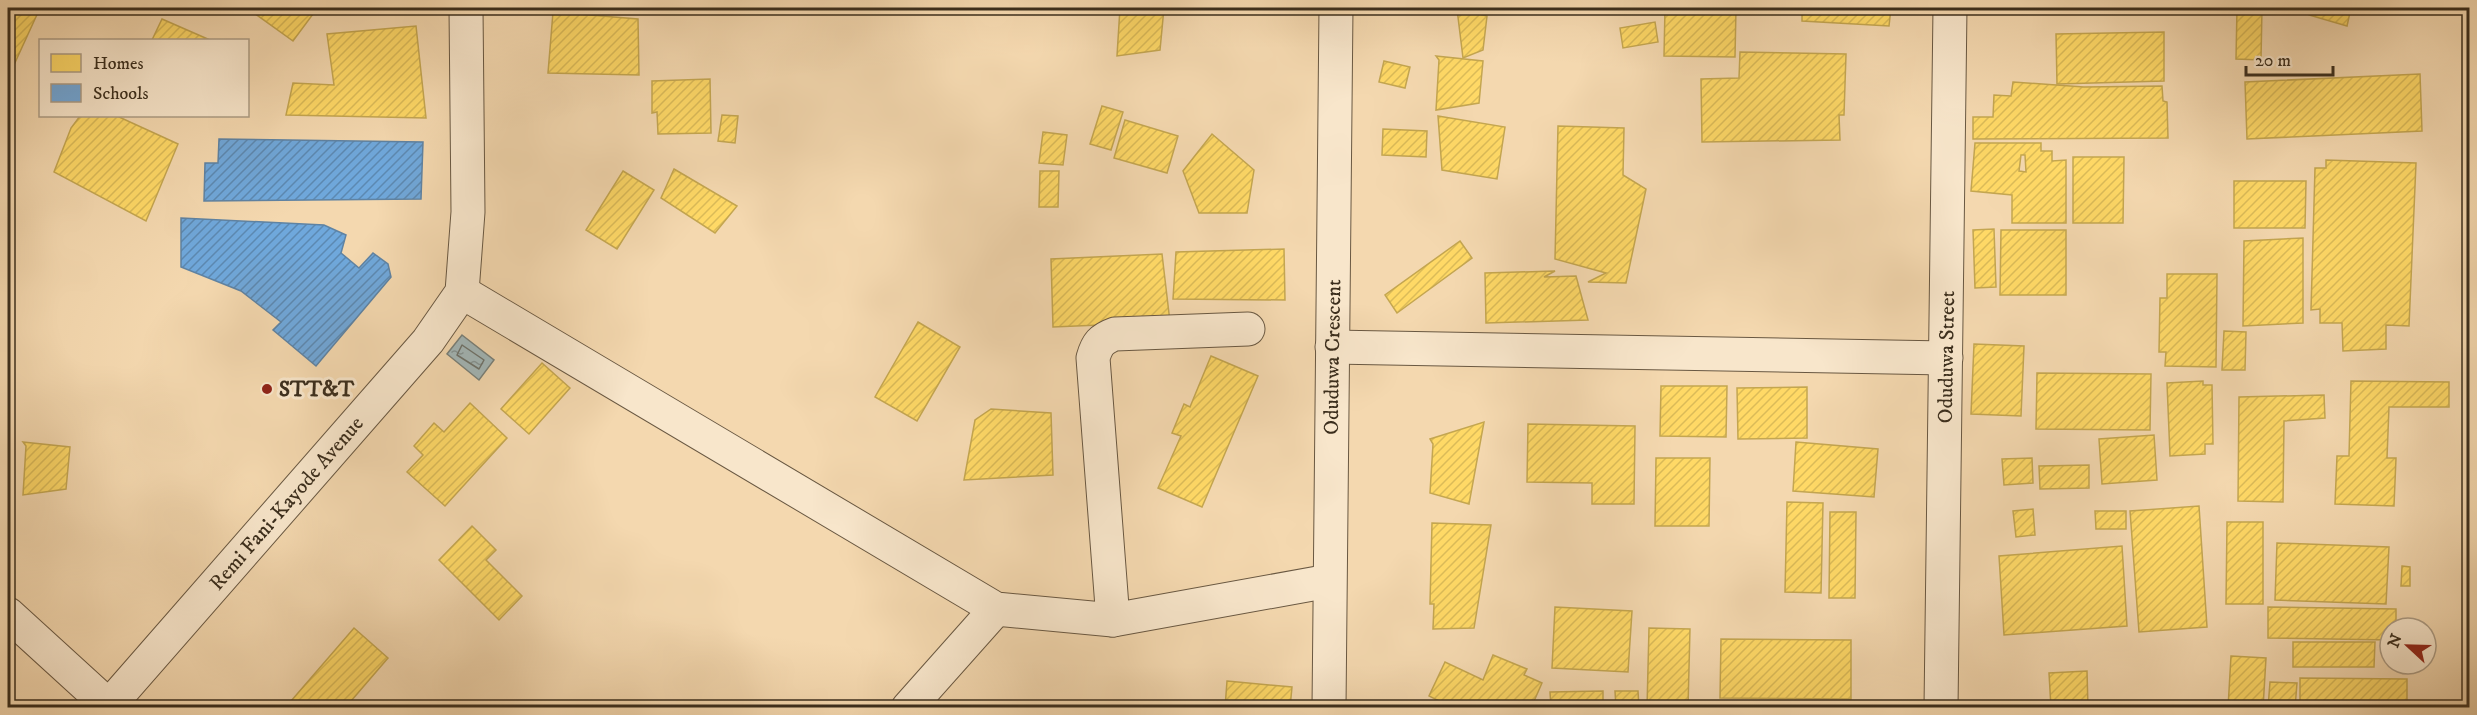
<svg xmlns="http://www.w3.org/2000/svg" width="2477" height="715" viewBox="0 0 2477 715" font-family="'IM FELL DW Pica',serif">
	<defs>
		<pattern id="water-ripples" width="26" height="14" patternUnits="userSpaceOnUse" patternTransform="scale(1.5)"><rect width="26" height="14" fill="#a2b6b7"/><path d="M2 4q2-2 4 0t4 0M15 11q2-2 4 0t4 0" fill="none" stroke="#859494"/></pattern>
		<pattern id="homes-hatch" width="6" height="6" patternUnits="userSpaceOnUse" patternTransform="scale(1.5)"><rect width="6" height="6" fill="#ffd966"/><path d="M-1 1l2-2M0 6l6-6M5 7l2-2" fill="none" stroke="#dbbb58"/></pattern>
		<pattern id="schools-hatch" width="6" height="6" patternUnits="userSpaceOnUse" patternTransform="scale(1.5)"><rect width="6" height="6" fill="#6fa8dc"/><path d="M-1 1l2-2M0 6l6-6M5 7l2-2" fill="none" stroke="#5c89b2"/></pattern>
	</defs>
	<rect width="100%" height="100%" fill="#f4d8af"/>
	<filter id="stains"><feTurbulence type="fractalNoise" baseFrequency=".00333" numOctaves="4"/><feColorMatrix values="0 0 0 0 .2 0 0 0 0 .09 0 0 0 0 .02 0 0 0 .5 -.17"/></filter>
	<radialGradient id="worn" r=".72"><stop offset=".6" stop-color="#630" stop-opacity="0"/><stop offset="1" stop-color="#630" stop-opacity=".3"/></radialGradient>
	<!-- water -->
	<path fill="url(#water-ripples)" stroke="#798079" stroke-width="1.5" d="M462 335 494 360 479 380 447 354Z"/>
	<!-- homes -->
	<g fill="url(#homes-hatch)" stroke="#c4a650" stroke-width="1.5" fill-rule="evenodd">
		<path d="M8 8H40L8 78Z"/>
		<path d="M247 8H312L316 10 293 41Z"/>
		<path d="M1120 8H1164L1160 50 1117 56Z"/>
		<path d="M1665 8H1736L1735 57 1664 56Z"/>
		<path d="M1802 8H1891L1889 26 1802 21Z"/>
		<path d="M2237 8H2262L2261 60 2236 59Z"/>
		<path d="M2309 8H2351L2347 26 2309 15Z"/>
		<path d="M1457 9 1487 16 1483 50 1463 58Z"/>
		<path d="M553 12 638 19 639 75 548 73Z"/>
		<path d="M162 19 210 40H152Z"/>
		<path d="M1655 22 1658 42 1623 48 1620 28Z"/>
		<path d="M416 26 426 118 286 115 293 83 334 85 327 34Z"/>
		<path d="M2164 32V81L2057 84 2056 34Z"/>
		<path d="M1740 52 1846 54 1844 115H1839L1840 140 1702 142 1701 79 1739 78Z"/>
		<path d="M1436 56 1483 61 1479 103 1436 110 1439 60Z"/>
		<path d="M1384 61 1410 67 1405 88 1379 82Z"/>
		<path d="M2420 74 2422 131 2247 139 2245 82Z"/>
		<path d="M710 79 711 133 658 134 657 112 652 113V81Z"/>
		<path d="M2013 82 2084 87 2162 86 2163 101 2167 102 2168 138 1973 139V117H1993L1994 95 2011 96Z"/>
		<path d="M1102 106 1123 112 1111 150 1090 144Z"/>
		<path d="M722 115 738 116 735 143 718 141Z"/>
		<path d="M80 116H117L178 144 146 221 54 172 71 128Z"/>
		<path d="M1438 116 1505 127 1497 179 1442 170Z"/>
		<path d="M1125 120 1178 136 1167 173 1114 158Z"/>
		<path d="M1558 126 1624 128 1623 175 1646 189 1626 283 1588 282 1606 273 1555 259Z"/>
		<path d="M1383 129 1427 131 1426 157 1382 155Z"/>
		<path d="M1043 132 1067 135 1063 165 1039 163Z"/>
		<path d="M1212 134 1254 170 1247 213H1199L1183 171Z"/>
		<path d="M1975 143H2041V151H2052V161L2066 160V223H2012V195L1971 191ZM2021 155H2025L2026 172 2019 171Z"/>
		<path d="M2073 157H2124L2123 223H2073Z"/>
		<path d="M2326 160 2416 163 2409 326 2386 325V349L2343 351 2342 323H2320V309L2311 310 2315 168H2326Z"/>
		<path d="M674 169 737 206 715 233 661 198Z"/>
		<path d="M623 171 654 190 617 249 586 230Z"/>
		<path d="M1040 171H1059L1058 207H1039Z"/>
		<path d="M2234 181H2306L2305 228H2234Z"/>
		<path d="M1994 229 1996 287 1975 288 1973 230Z"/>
		<path d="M2001 230H2066V295H2000Z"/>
		<path d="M2303 238V323L2243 326 2244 241Z"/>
		<path d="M1460 241 1472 258 1397 313 1385 295Z"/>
		<path d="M1284 249 1285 300 1173 299 1176 252Z"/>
		<path d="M1162 254 1170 322 1053 327 1051 259Z"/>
		<path d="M1555 271 1544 277 1576 276 1588 320 1486 323 1485 273Z"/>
		<path d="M2167 274H2217L2216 367 2165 366 2166 352H2159L2160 298H2167Z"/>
		<path d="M918 322 960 347 917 421 875 397Z"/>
		<path d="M2224 331 2246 332 2245 370H2222Z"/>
		<path d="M1974 344 2024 346 2021 416 1971 414Z"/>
		<path d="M1211 356 1258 376 1202 507 1158 488 1181 436 1172 433 1184 404 1190 407Z"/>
		<path d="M542 363 570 388 529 434 501 409Z"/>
		<path d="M2037 373 2151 374 2150 430 2036 429Z"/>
		<path d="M2203 381V385H2212L2213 444H2205V454L2170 456 2167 383Z"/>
		<path d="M2351 381 2449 382V407H2389L2387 458H2396L2394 506 2335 504 2337 456H2349Z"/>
		<path d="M1661 386H1727L1726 437 1660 436Z"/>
		<path d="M1807 387V438L1738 439 1737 388Z"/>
		<path d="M2324 395 2325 418 2284 421 2283 502 2238 501 2239 397Z"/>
		<path d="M470 403 507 438 445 506 407 472 423 455 414 446 434 423 444 432Z"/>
		<path d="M991 409 1051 413 1053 475 964 480 975 420Z"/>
		<path d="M1484 422 1469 504 1430 493 1433 444 1430 439Z"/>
		<path d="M1528 424 1635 426 1634 504H1592V483L1527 482Z"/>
		<path d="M2154 435 2157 480 2102 484 2099 439Z"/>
		<path d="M23 442 70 447 66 489 23 495 26 446Z"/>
		<path d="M1796 442 1878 449 1874 497 1793 491Z"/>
		<path d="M1656 458H1710L1709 526H1655Z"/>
		<path d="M2032 458 2033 483 2004 485 2002 459Z"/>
		<path d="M2089 465V488L2040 489 2039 466Z"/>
		<path d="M1787 502 1823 503 1821 593 1785 592Z"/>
		<path d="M2199 506 2207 627 2139 632 2130 511Z"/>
		<path d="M2033 509 2035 535 2016 537 2013 511Z"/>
		<path d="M2095 511H2126V529H2096Z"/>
		<path d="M1830 512H1856L1855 598H1829Z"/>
		<path d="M2227 522H2263V604H2226Z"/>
		<path d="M1432 523 1491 525 1474 628 1433 629 1434 604H1430Z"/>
		<path d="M472 526 496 550 486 560 522 596 499 620 439 560Z"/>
		<path d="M2277 543 2389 547 2386 604 2275 600Z"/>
		<path d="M2122 546 2127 626 2004 635 1999 556Z"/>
		<path d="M2402 566 2410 567V586H2401Z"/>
		<path d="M1555 607 1632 611 1628 672 1552 668Z"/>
		<path d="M2268 607 2396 609V628H2390V640L2268 638Z"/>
		<path d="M354 628 388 658 345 708H285Z"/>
		<path d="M1649 628 1690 629 1688 708H1647Z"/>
		<path d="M1721 639 1851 640V699L1720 698Z"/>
		<path d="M2293 642H2375L2374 667H2293Z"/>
		<path d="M1493 655 1527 669 1524 675 1542 683 1531 708H1453L1429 696 1445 662 1483 680Z"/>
		<path d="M2231 656 2266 658 2263 708H2228Z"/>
		<path d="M2087 671 2088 708H2051L2049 673Z"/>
		<path d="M2300 678 2407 679V708H2300Z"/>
		<path d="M1227 681 1292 687 1290 708H1225Z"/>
		<path d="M2270 682 2297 683 2295 708H2268Z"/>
		<path d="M1603 691V708H1551L1550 692Z"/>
		<path d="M1615 691H1638L1639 708H1616Z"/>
		<path d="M1380 701 1397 705 1410 708H1375Z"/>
	</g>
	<!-- schools -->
	<g fill="url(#schools-hatch)" stroke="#5f83a3" stroke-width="1.5">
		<path d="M219 139 423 142 421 199 204 201 205 163H218Z"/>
		<path d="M181 218 324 225 346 235 341 253 359 268 373 253 388 264 391 277 316 366 273 330 281 322 241 291 181 267Z"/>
	</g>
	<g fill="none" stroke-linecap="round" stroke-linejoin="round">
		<!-- shore -->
		<path stroke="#6e726a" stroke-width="1.5" d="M462 345 484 360 479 369 457 355Z"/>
		<defs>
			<g id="minor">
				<path d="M462 292 996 609 1113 620 1329 581"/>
				<path d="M1332 347 1946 358"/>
				<path d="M8 614 111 708"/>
				<path d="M1113 620 1093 358C1097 344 1101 339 1115 334L1248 329"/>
				<path d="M107 708 428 341 462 292 468 212 466 8"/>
				<path d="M908 708 996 609"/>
				<path d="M1329 708 1336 8"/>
				<path d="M1941 708 1950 8"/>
			</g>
		</defs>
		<!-- minor casing -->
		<use href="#minor" stroke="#695842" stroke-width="35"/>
		<!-- minor -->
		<use href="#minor" stroke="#f8e6cb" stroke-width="33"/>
	</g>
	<!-- markers -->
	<circle fill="#8f2418" stroke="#f8e6cb" stroke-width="2" cx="267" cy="389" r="6"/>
	<g text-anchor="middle" stroke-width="6" stroke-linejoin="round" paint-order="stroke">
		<!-- street labels -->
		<g font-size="21" fill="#3b2e1d" stroke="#f8e6cb">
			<text transform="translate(1332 357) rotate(-89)" y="7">Oduduwa Crescent</text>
			<text transform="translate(1946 357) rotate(-89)" y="7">Oduduwa Street</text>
			<text transform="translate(286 503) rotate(-49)" y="7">Remi Fani-Kayode Avenue</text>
		</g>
		<!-- poi labels -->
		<g font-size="21" font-weight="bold" fill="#3b2e1d" stroke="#f8e6cb" text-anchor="start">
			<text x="279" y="396">STT&amp;T</text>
		</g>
	</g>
	<!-- margin -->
	<rect width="2477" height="715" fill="none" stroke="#f4d8af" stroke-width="30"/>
	<rect x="9" y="9" width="2459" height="697" fill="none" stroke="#3b2e1d" stroke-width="3"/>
	<rect x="15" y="15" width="2447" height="685" fill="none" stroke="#3b2e1d" stroke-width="1.5"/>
	<!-- legend -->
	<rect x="39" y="39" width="210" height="78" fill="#f8e6cb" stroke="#ac9c85" stroke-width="1.5"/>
	<rect x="51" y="54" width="30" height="18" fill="#ffd966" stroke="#ac9c85" stroke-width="1.5"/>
	<text x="93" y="69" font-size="18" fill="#3b2e1d">Homes</text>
	<rect x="51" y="84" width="30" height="18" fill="#6fa8dc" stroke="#ac9c85" stroke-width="1.5"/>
	<text x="93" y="99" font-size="18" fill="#3b2e1d">Schools</text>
	<!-- north arrow -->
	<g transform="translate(2408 646) rotate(292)"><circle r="28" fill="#f8e6cb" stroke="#ac9c85" stroke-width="1.5"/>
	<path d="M0-4.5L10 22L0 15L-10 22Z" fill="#8f2418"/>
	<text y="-9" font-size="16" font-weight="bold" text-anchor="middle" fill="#3b2e1d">N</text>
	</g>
	<!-- scale -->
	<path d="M2246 66v9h87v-9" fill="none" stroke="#3b2e1d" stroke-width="3"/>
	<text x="2255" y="66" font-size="18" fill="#3b2e1d" stroke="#f8e6cb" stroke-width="4.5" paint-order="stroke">20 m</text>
	<rect width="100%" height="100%" filter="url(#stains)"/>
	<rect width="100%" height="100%" fill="url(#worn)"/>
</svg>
